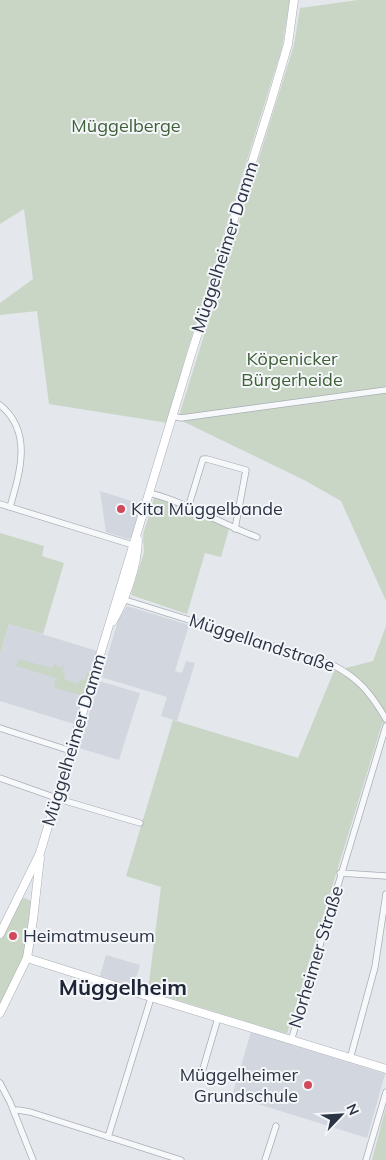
<svg xmlns="http://www.w3.org/2000/svg" width="386" height="1160" viewBox="0 0 386 1160" font-family="Mulish,sans-serif">
	<rect width="100%" height="100%" fill="#e4e7ec"/>
	<!-- built -->
	<g fill="#d2d6de">
		<path d="M100 491 141 504 131 538 128 539 106 532Z"/>
		<path d="M127 606 189 625 175 671 182 673 186 661 195 663 177 721 161 716 167 697 101 677 118 621Z"/>
		<path d="M9 624 97 651 74 724 0 701V654Z"/>
		<path d="M99 681 140 693 119 760 79 748Z"/>
		<path d="M106 955 140 965 133 987 100 976Z"/>
		<path d="M251 1032 385 1074 367 1138 232 1096Z"/>
	</g>
	<!-- green -->
	<g fill="#c9d6c5">
		<path d="M0 0H290L282 48 186 355 168 423 49 404 37 311 0 315V303L33 279 24 209 0 224Z"/>
		<path d="M358 0H386V601L341 501 306 481 178 419 294 45 300 8Z"/>
		<path d="M154 498H161L174 503 229 529 221 557 205 553 187 614 131 595 144 552 143 535Z"/>
		<path d="M0 533 44 546 42 556 64 563 43 634 9 624 0 654Z"/>
		<path d="M386 626V721L382 724 287 1034 148 991 161 887 126 876 173 720 298 758 334 671 373 661Z"/>
		<path d="M19 659 51 668 57 662 56 666 61 668 62 665 67 666H64L62 673 65 674 64 679 78 684 81 679 85 680 87 673 84 671 90 673 83 696 56 688 54 687 56 678 16 666Z"/>
		<path d="M24 898 31 901 33 905 24 959 0 1009V939L19 900Z"/>
		<path d="M386 1107V1160H372Z"/>
	</g>
	<g fill="none" stroke-linecap="round" stroke-linejoin="round">
		<defs>
			<g id="street">
				<path d="M0 405C33 432 20 472 10 507"/>
				<path d="M172 416 181 418 386 390"/>
				<path d="M149 493C186 502 221 524 257 537"/>
				<path d="M0 504 136 546"/>
				<path d="M188 508 203 459H207L246 470 235 529"/>
				<path d="M122 599 333 665C360 679 371 694 386 719"/>
				<path d="M0 728 71 751"/>
				<path d="M0 778 62 800 140 823"/>
				<path d="M340 873 386 876"/>
				<path d="M291 1041 386 726"/>
				<path d="M350 1059 375 967 386 894"/>
				<path d="M200 1079 218 1018"/>
				<path d="M0 1083 10 1102 33 1160"/>
				<path d="M14 1111 18 1110 30 1112 181 1160"/>
				<path d="M108 1137 151 998"/>
				<path d="M265 1160 276 1126"/>
				<path d="M366 1160 386 1092"/>
			</g>
			<g id="secondary">
				<path d="M113 621C126 598 137 567 138 540"/>
				<path d="M0 934 40 853 190 358 271 102 288 44 294 0"/>
				<path d="M27 958 157 999 386 1069"/>
				<path d="M0 1013 27 958 33 920 40 858"/>
			</g>
		</defs>
		<!-- street casing -->
		<use href="#street" stroke="#a9aeb7" stroke-width="7"/>
		<!-- secondary casing -->
		<use href="#secondary" stroke="#a9aeb7" stroke-width="9"/>
		<!-- street -->
		<use href="#street" stroke="#f7f8fa" stroke-width="5.5"/>
		<!-- secondary -->
		<use href="#secondary" stroke="#fff" stroke-width="8"/>
	</g>
	<!-- markers -->
	<g fill="#d1495b" stroke="#f4f6f9" stroke-width="2">
		<circle cx="121" cy="509" r="5"/>
		<circle cx="13" cy="936" r="5"/>
		<circle cx="308" cy="1085" r="5"/>
	</g>
	<g text-anchor="middle" stroke-width="4" stroke-linejoin="round" paint-order="stroke">
		<!-- park labels -->
		<g font-size="18" fill="#3f6138" stroke="#f4f6f9">
			<text x="126" y="132">Müggelberge</text>
			<text x="292" y="365">Köpenicker<tspan x="292" dy="21">Bürgerheide</tspan></text>
		</g>
		<!-- street labels -->
		<g font-size="18" fill="#2b3445" stroke="#f4f6f9">
			<text transform="translate(225 247) rotate(-72)" y="6">Müggelheimer Damm</text>
			<text transform="translate(262 643) rotate(18)" y="6">Müggellandstraße</text>
			<text transform="translate(74 740) rotate(-73)" y="6">Müggelheimer Damm</text>
			<text transform="translate(316 957) rotate(-73)" y="6">Norheimer Straße</text>
		</g>
		<!-- poi labels -->
		<g font-size="18" fill="#2b3445" stroke="#f4f6f9" text-anchor="start">
			<text x="131" y="515">Kita Müggelbande</text>
			<text x="23" y="942">Heimatmuseum</text>
			<text x="298" y="1081" text-anchor="end">Müggelheimer<tspan x="298" dy="21">Grundschule</tspan></text>
		</g>
		<!-- district labels -->
		<g font-size="22" font-weight="bold" fill="#1d2536" stroke="#f4f6f9">
			<text x="123" y="995">Müggelheim</text>
		</g>
	</g>
	<!-- north arrow -->
	<g transform="translate(341 1115) rotate(65)" stroke="#f4f6f9" stroke-width="4" paint-order="stroke">
	<path d="M0-4L9 19L0 12L-9 19Z" fill="#2b3445"/>
	<text y="-8" font-size="14" font-weight="bold" text-anchor="middle" fill="#2b3445">N</text>
	</g>
</svg>
